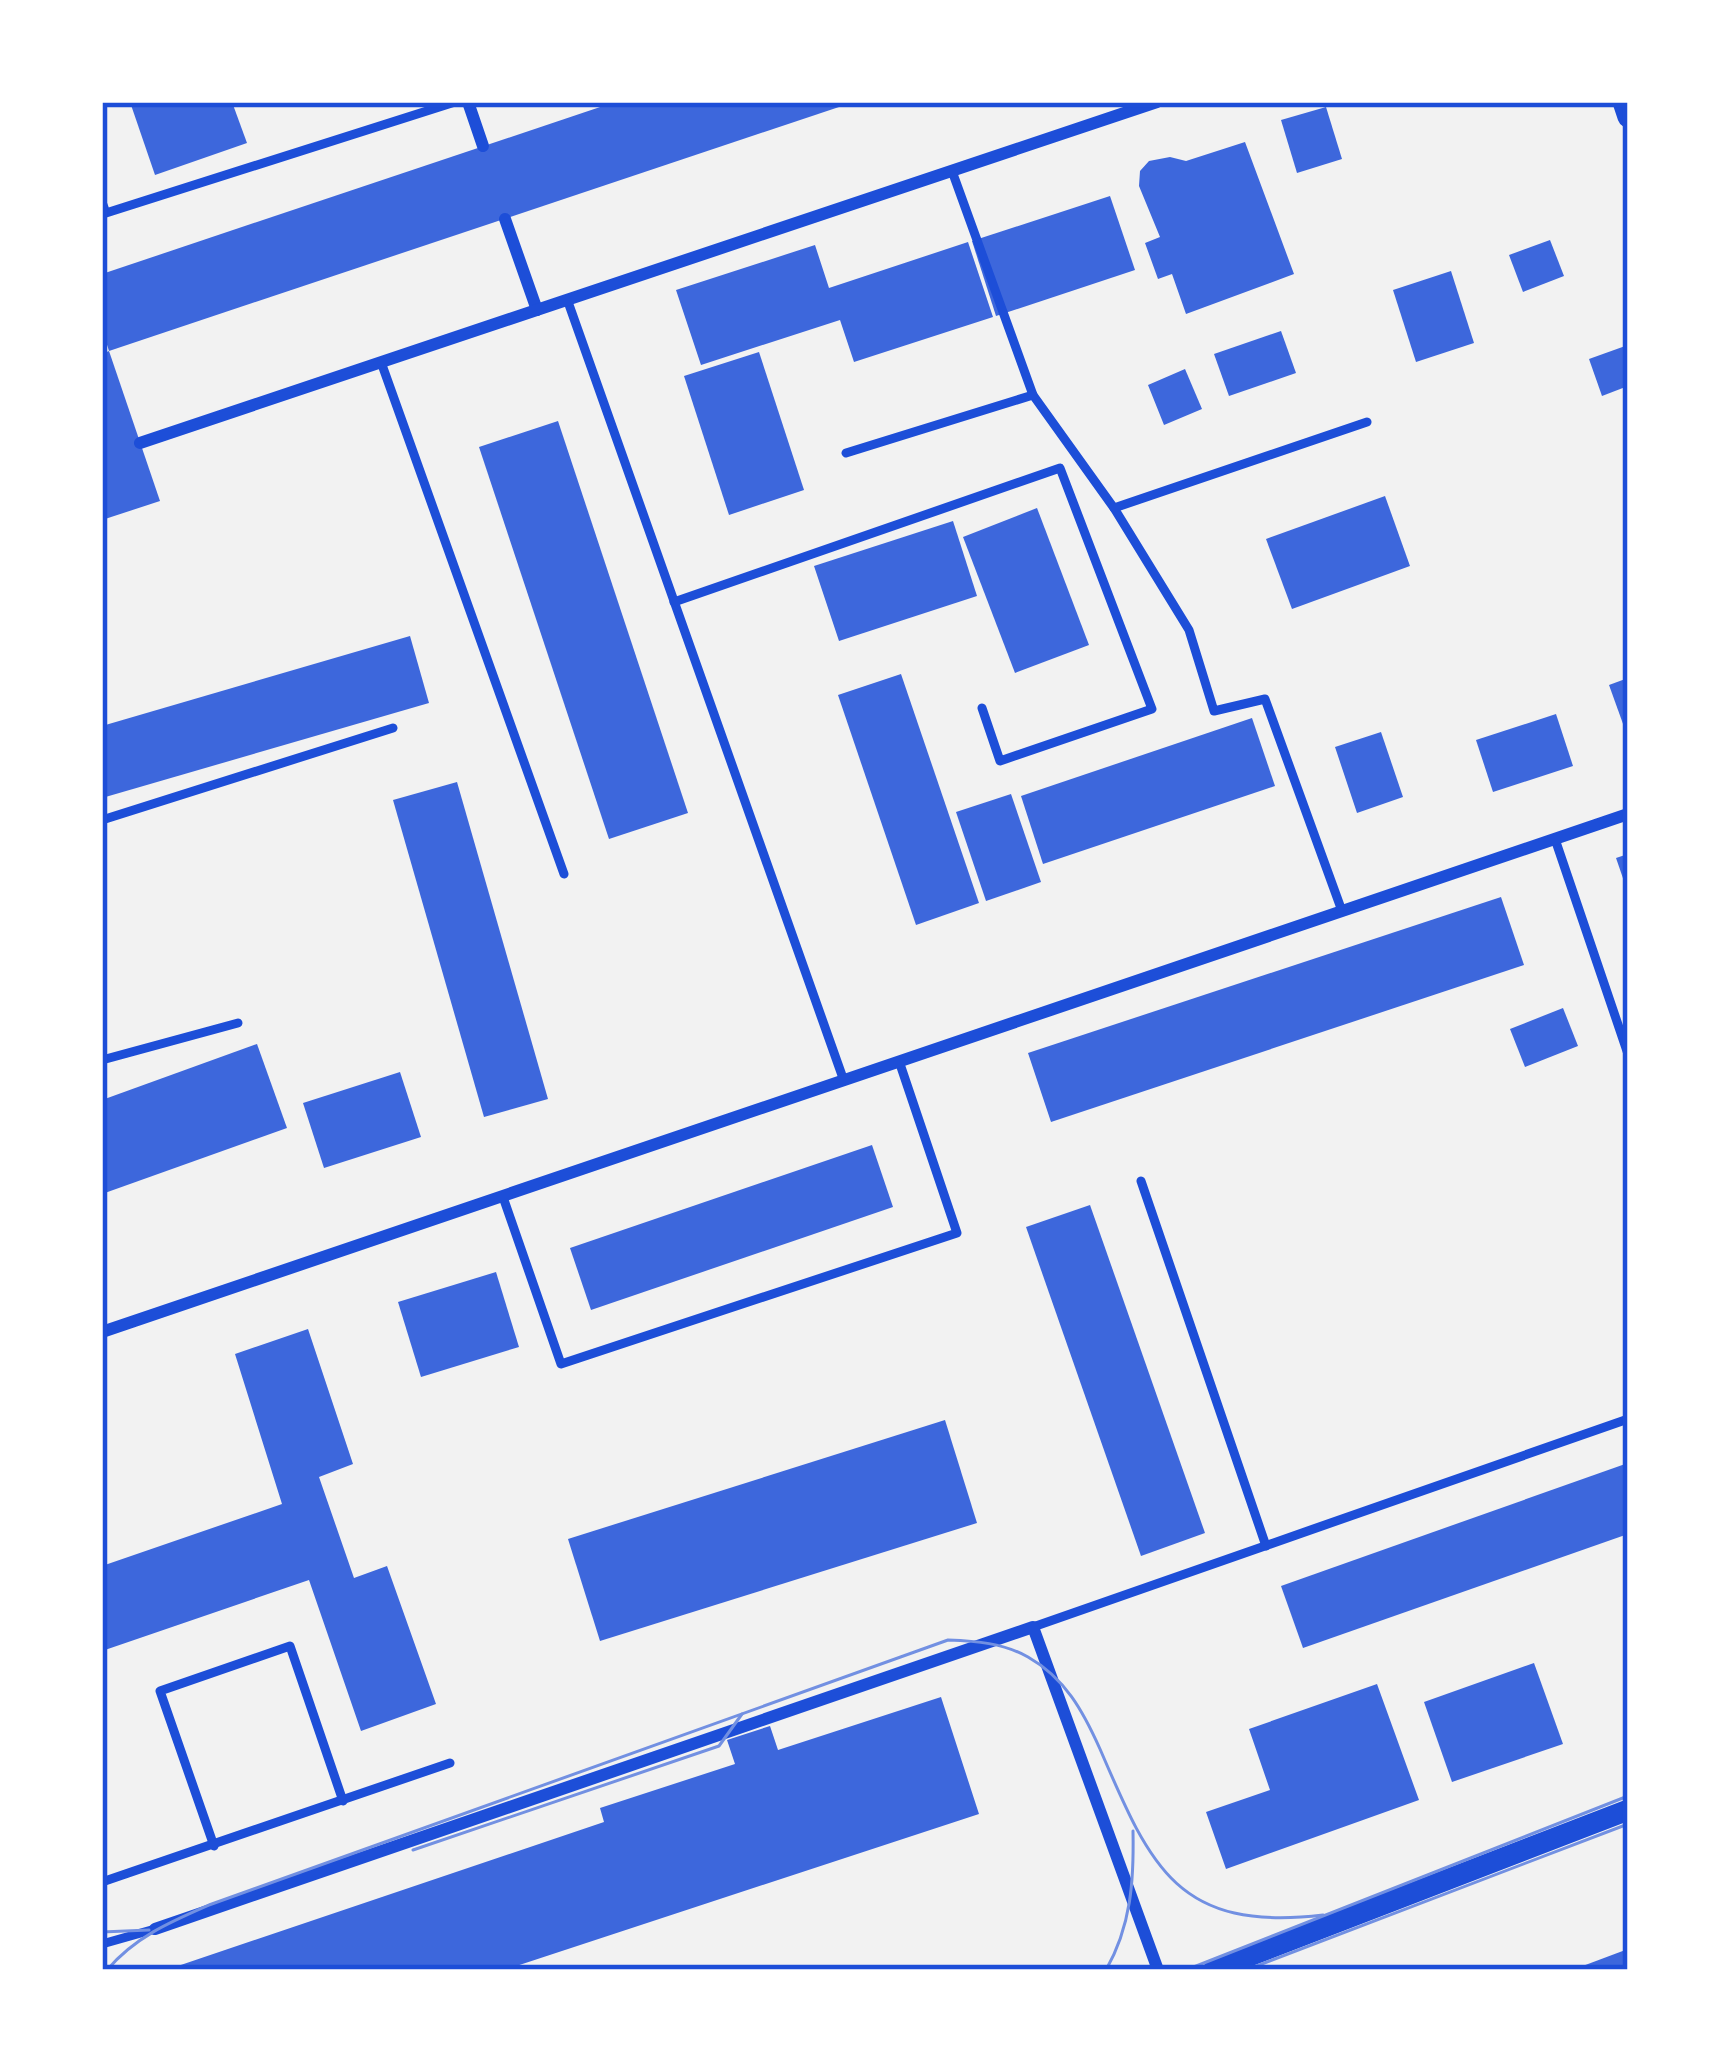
<svg xmlns="http://www.w3.org/2000/svg" width="1730" height="2072" viewBox="0 0 1730 2072" font-family="'Exo 2',sans-serif">
	<rect width="100%" height="100%" fill="#f2f2f2"/>
	<!-- building -->
	<g fill="#3d67dc">
		<path d="M130 102H232L247 143 155 175Z"/>
		<path d="M615 102 851 103 109 351 102 329V274Z"/>
		<path d="M1326 107 1342 159 1297 173 1281 120Z"/>
		<path d="M1245 142 1294 274 1186 314 1172 274 1158 279 1145 243 1160 237 1139 186 1140 171 1149 161 1170 157 1186 161Z"/>
		<path d="M1110 196 1135 270 996 316 972 241Z"/>
		<path d="M1550 240 1564 276 1523 292 1509 255Z"/>
		<path d="M968 242 993 317 854 362 840 320 701 365 676 290 815 245 829 288Z"/>
		<path d="M1451 271 1474 343 1416 362 1393 290Z"/>
		<path d="M1281 331 1296 373 1229 396 1214 354Z"/>
		<path d="M1628 345V386L1602 396 1589 359Z"/>
		<path d="M109 351 160 501 102 520V354Z"/>
		<path d="M759 352 804 490 729 515 684 376Z"/>
		<path d="M1185 369 1202 409 1164 425 1148 385Z"/>
		<path d="M558 421 688 813 609 839 479 447Z"/>
		<path d="M1385 496 1410 566 1292 609 1266 539Z"/>
		<path d="M1037 508 1089 645 1015 673 963 537Z"/>
		<path d="M953 521 977 596 839 641 814 566Z"/>
		<path d="M410 636 429 703 102 798V726Z"/>
		<path d="M901 674 979 903 916 925 838 695Z"/>
		<path d="M1628 678V735H1627L1609 685Z"/>
		<path d="M1556 714 1573 766 1493 792 1476 740Z"/>
		<path d="M1252 718 1275 786 1043 864 1021 796Z"/>
		<path d="M1381 732 1403 797 1357 813 1335 747Z"/>
		<path d="M457 782 548 1099 484 1117 393 800Z"/>
		<path d="M1011 794 1041 882 986 901 956 812Z"/>
		<path d="M1628 854V890H1627L1616 858Z"/>
		<path d="M1501 897 1524 965 1051 1122 1028 1053Z"/>
		<path d="M1563 1008 1578 1046 1525 1067 1510 1029Z"/>
		<path d="M257 1044 287 1128 102 1194V1100Z"/>
		<path d="M400 1072 421 1137 324 1168 303 1103Z"/>
		<path d="M872 1145 893 1207 591 1310 570 1248Z"/>
		<path d="M1090 1205 1205 1533 1141 1556 1026 1227Z"/>
		<path d="M496 1272 519 1347 421 1377 398 1302Z"/>
		<path d="M308 1329 353 1464 319 1477 354 1578 387 1566 436 1704 361 1731 309 1580 102 1651V1566L282 1504 235 1354Z"/>
		<path d="M945 1420 977 1523 600 1641 568 1539Z"/>
		<path d="M1628 1463V1534L1303 1648 1281 1586Z"/>
		<path d="M1534 1663 1563 1744 1452 1782 1424 1702Z"/>
		<path d="M1377 1684 1419 1800 1226 1869 1206 1812 1270 1790 1249 1729Z"/>
		<path d="M941 1697 979 1814 504 1970H166L604 1822 600 1808 735 1764 727 1740 770 1726 778 1750Z"/>
		<path d="M1628 1949V1970H1572Z"/>
	</g>
	<g fill="none" stroke-linecap="round" stroke-linejoin="round">
		<!-- service -->
		<g stroke="#1d4ed8" stroke-width="9">
			<path d="M952 171 1033 395 1114 508 1189 630 1214 711 1265 699 1342 911"/>
			<path d="M102 202 106 213 455 102"/>
			<path d="M567 299 844 1081"/>
			<path d="M381 362 564 874"/>
			<path d="M846 453 1033 395"/>
			<path d="M1114 508 1367 422"/>
			<path d="M674 602 1060 468 1152 709 1000 761 982 708"/>
			<path d="M102 820 393 728"/>
			<path d="M1555 839 1628 1054"/>
			<path d="M102 1060 238 1023"/>
			<path d="M1141 1181 1266 1546"/>
			<path d="M503 1197 561 1364 957 1233 899 1061"/>
			<path d="M1033 1627 1628 1419"/>
			<path d="M214 1846 160 1691 290 1646 343 1801"/>
			<path d="M102 1882 450 1763"/>
			<path d="M102 1944 155 1929"/>
		</g>
		<!-- minor -->
		<g stroke="#1d4ed8" stroke-width="12">
			<path d="M468 102 483 146"/>
			<path d="M505 219 537 310"/>
			<path d="M140 443 1157 102"/>
			<path d="M102 1332 1628 814"/>
			<path d="M155 1929 1033 1627 1158 1970"/>
		</g>
		<!-- tertiary -->
		<g stroke="#1d4ed8" stroke-width="21">
			<path d="M1623 102 1628 117"/>
			<path d="M1213 1970 1628 1810"/>
		</g>
		<!-- tram -->
		<g stroke="#7290e2" stroke-width="3">
			<path d="M413 1850 719 1746 742 1714"/>
			<path d="M102 1932 149 1930"/>
			<path d="M107 1970C135 1937 170 1922 209 1905L948 1640C976 1641 1003 1643 1028 1657 1065 1678 1083 1711 1100 1749 1151 1868 1178 1932 1323 1915"/>
			<path d="M1106 1970C1131 1926 1134 1881 1133 1831"/>
			<path d="M1186 1970 1628 1796"/>
			<path d="M1246 1970 1628 1824"/>
		</g>
	</g>
	<!-- border -->
	<rect width="1730" height="2072" fill="none" stroke="#ffffff" stroke-width="210"/>
	<rect x="105" y="105" width="1520" height="1862" fill="none" stroke="#1d4ed8" stroke-width="4.5"/>
</svg>
